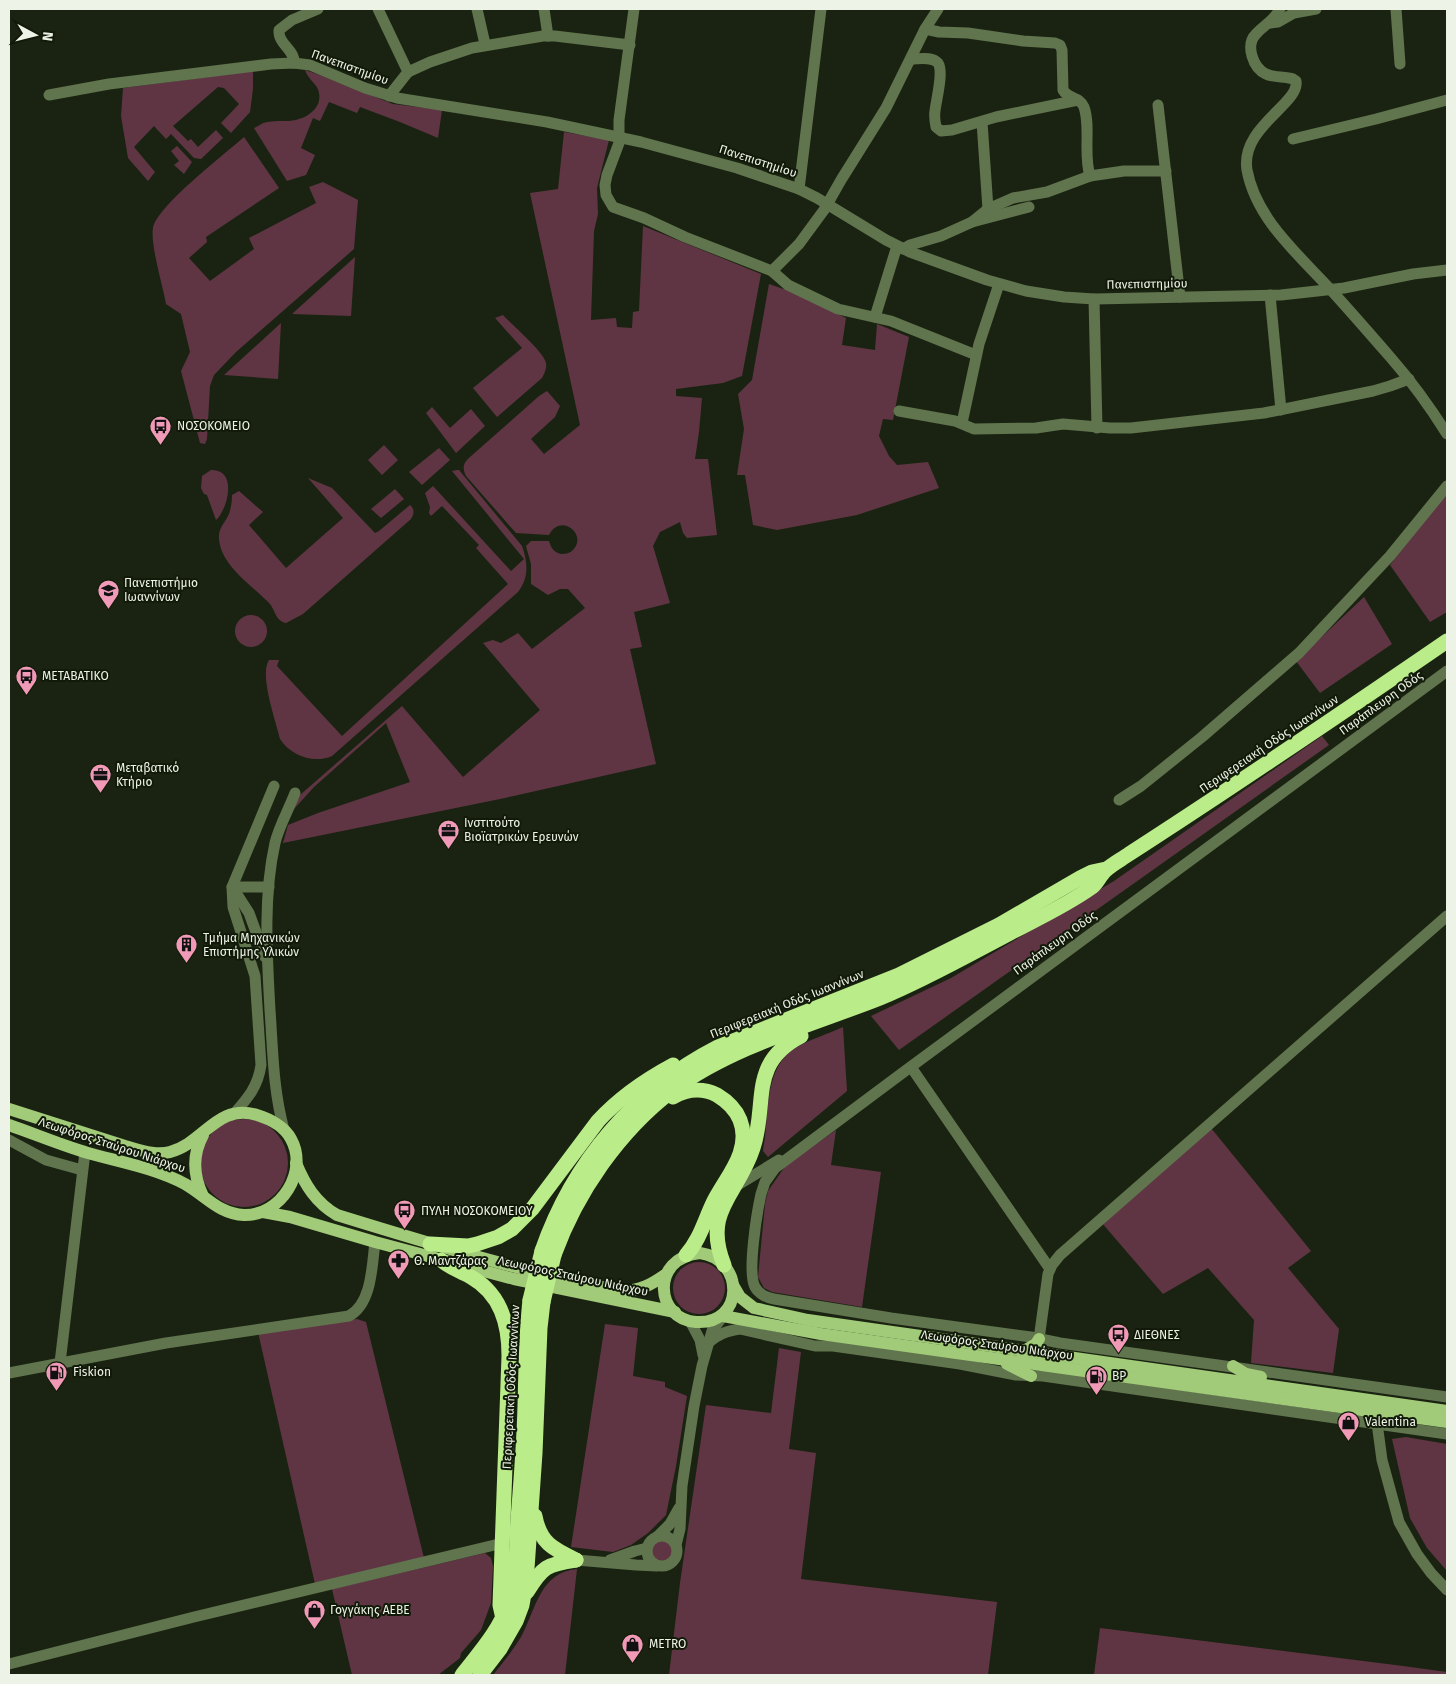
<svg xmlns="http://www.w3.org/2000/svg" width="1456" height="1684" viewBox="0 0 1456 1684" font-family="'Fira Sans',sans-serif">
	<rect width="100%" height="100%" fill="#1a2311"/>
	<!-- green -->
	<g fill="#5f3544">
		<path d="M305 70 320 75 393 104 442 110 438 138 400 122 360 107 357 113 329 102 320 121 313 118 301 148 315 155 306 175 287 181 254 128C259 126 263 122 268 122 277 120 287 122 296 120 308 117 322 108 319 93 318 84 308 80 305 70Z"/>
		<path d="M253 71V89L250 112 231 133 221 123 239 104 224 88 218 87 173 126 188 141 191 139 198 147 216 130 223 138 201 159 194 158 171 134 166 139 154 126 134 147 155 172 148 181 128 158 121 116 123 88Z"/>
		<path d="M564 132 609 140 597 188 598 214 594 231 591 320 616 318 617 327 632 328 633 312 639 311 643 226 761 274 742 376 723 383 676 389V396L702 398 699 432 695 459H708L717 535 687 538 683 533 680 522 660 532 653 546 670 603 634 612 642 647 630 649 656 764 505 798 283 843 288 825 318 813 410 782 386 723 314 787 294 809 300 795 402 706 463 777 540 710 483 643 493 640 501 643 518 633 532 649 585 608 568 589H560L548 595 531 584V564L526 546 531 541H549C551 548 554 553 562 554 566 554 570 553 573 550 588 535 561 512 549 535L516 533 466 476C462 468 463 463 470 457L539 396 547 391 560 406 555 417 531 439 544 454 580 425 530 193 558 189Z"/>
		<path d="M244 137 279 188 206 237 207 242 189 258 210 281 254 249 249 238 316 203 309 187 323 182 358 200 354 249 236 352 214 375 210 386 207 439 205 444 200 443 181 371 190 352 181 314 166 304C163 286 150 244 153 228 157 206 225 154 244 137Z"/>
		<path d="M177 146 192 162 184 174 174 165 179 161 171 151Z"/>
		<path d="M355 257 351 316 292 314Z"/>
		<path d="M769 284 795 293 846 318 842 345 875 350 877 324 909 337 893 420 883 419 879 436 889 456 897 465 928 462 939 488 857 515 777 530 753 525 745 475H737L744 429 738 394 752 380Z"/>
		<path d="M503 315C512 325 544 352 546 363 547 369 544 374 542 378L497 417 473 388 522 348 495 318Z"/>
		<path d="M281 323 278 379 224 375Z"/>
		<path d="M432 407 450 428 471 409 485 426 456 453 426 413Z"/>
		<path d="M384 445 398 460 382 475 368 460Z"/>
		<path d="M439 448 450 460 422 485 409 472Z"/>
		<path d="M211 470C238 469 228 509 216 520L207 495 204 494 201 488 202 476Z"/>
		<path d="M457 470H459L522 546C528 562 529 578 518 592L332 756C314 764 291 756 280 739 276 721 259 675 269 660H279L277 666 342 736 508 584 476 548 479 545 442 506 431 516 429 513 430 507 425 493 433 486 511 571 524 559 452 471Z"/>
		<path d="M308 478 332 488 375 533 379 531 410 505C415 509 414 514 411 519L303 614 286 623C275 620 276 612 270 604 253 586 221 566 219 539 218 528 225 523 229 514 231 508 232 502 232 495L239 491 263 512 249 525 286 568 343 518Z"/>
		<path d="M395 489 404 499 381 518 371 509Z"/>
		<path d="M1447 492V612L1430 622 1390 565Z"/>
		<path d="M1364 597 1392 644 1320 693 1296 661Z"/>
		<circle cx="251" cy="631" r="16"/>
		<path d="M1322 736 1329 745 899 1050 871 1016 951 978 1114 881Z"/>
		<path d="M843 1027 847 1091 768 1157 763 1151C770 1118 762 1067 797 1047 811 1039 828 1034 843 1027Z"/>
		<circle cx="244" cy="1163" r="44"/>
		<path d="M1211 1128 1311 1251 1288 1268 1339 1329 1333 1373 1251 1363 1254 1320 1208 1268 1163 1294 1102 1223Z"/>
		<path d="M836 1130 831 1165 881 1172 862 1307 772 1292 764 1288 758 1277 765 1204 768 1191 786 1165Z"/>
		<circle cx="699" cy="1288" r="26"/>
		<path d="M357 1319 366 1322 424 1558 315 1584 258 1332Z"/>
		<path d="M605 1324 638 1328 633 1376 665 1382V1387L687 1396 676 1466 666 1515 648 1533 631 1545 613 1552 571 1547Z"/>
		<path d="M779 1348 801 1352 789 1449 816 1453 801 1579 997 1602 988 1675H669L680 1583 706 1405 771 1413Z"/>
		<path d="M1406 1437 1447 1444V1571L1427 1548 1410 1518 1392 1439Z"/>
		<circle cx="662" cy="1550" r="11"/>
		<path d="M485 1553 491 1558 493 1566 491 1603 481 1630 461 1653 460 1658 438 1675H352L332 1589Z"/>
		<path d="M577 1569 565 1675H493C503 1663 513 1650 521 1637 536 1609 540 1572 577 1569Z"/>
		<path d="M1100 1628 1403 1666 1447 1672V1675H1094Z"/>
	</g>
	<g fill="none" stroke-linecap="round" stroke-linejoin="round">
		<!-- minor -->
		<g stroke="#60744e" stroke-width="11">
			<path d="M378 9 408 72 389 96"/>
			<path d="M477 9 485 44"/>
			<path d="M544 9 548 36"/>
			<path d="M634 9 619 120V143L607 175 605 185 606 195 613 207 644 218 685 237 772 271 788 285 838 309 891 321 976 355"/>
			<path d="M1280 9C1273 22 1265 24 1256 34 1245 45 1253 68 1266 74 1274 78 1285 76 1293 79L1296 81C1300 104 1240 127 1247 170 1256 219 1298 254 1331 290 1351 312 1371 335 1391 358 1412 382 1430 407 1447 434"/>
			<path d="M1396 9 1400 64"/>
			<path d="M1270 23 1278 22 1294 13 1316 9"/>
			<path d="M925 29 939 32 968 33 1023 41 1055 43 1060 45 1062 50 1063 90C1068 99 1080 97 1084 107 1091 127 1083 154 1090 176"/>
			<path d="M911 59C919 59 932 56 938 63 944 72 936 100 935 111 934 117 935 122 936 127L941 131 952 130 996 117 1078 100"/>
			<path d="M294 63C295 49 278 45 279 30L292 20 318 9"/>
			<path d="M408 72 430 62 472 48 543 36H555L630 45"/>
			<path d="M49 95 109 84 271 64 294 63 310 65 365 88 397 98 547 122 641 142 737 168 799 189 817 198 886 240 910 252 987 280 1026 291 1064 297 1094 299 1281 295 1344 288 1413 274 1447 270"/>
			<path d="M1158 105 1180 297"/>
			<path d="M982 122 988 209"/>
			<path d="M1293 139 1376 119 1447 100"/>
			<path d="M799 189 821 9"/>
			<path d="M972 222 988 209 1013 198 1047 192 1090 176 1124 171H1166"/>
			<path d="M903 249 910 245 941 236 972 222 1029 207"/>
			<path d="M772 271 799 244 824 210 841 180 886 108 925 29 938 9"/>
			<path d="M1270 295 1281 410"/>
			<path d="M1094 299 1097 428"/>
			<path d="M875 317 897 246"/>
			<path d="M899 411 955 421 974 429 1036 428 1063 424 1110 428H1131L1264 413 1373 391 1390 386 1409 379"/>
			<path d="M962 423 979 344 999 284"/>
			<path d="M1447 671 901 1074 775 1168 765 1182 761 1194C757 1212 747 1273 755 1287 759 1294 767 1298 774 1299L891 1318 1031 1337 1060 1343 1447 1397"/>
			<path d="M1119 800 1141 786 1202 737 1299 653 1390 556 1447 486"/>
			<path d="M232 887H269"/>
			<path d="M233 888 249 913 265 957"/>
			<path d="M911 1067 1050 1269"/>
			<path d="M233 1115C247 1099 258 1087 261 1065L255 976 233 907 232 887 274 786"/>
			<path d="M284 1130C273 1089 273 1052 270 1010 267 955 263 897 275 843 279 826 289 809 295 793"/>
			<path d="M9 1140 46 1160 82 1170"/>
			<path d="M736 1186 779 1160"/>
			<path d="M690 1321 700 1340 703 1355"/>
			<path d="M1039 1339 1048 1274 1052 1265 1060 1255 1447 916"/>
			<path d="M708 1343C718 1334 727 1331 740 1329L815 1346H833L960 1364 1016 1375 1043 1376 1447 1434"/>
			<path d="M60 1363 85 1152"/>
			<path d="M9 1373 166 1343 349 1316C372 1304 372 1265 375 1242"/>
			<path d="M1377 1423 1382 1460 1399 1522 1417 1554 1431 1573 1447 1590"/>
			<circle cx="662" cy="1551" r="15"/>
			<path d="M658 1536 670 1524 679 1508"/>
			<path d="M676 1545 680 1529 682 1486 694 1406 702 1366 712 1331 723 1316"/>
			<path d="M576 1560 636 1565 657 1566"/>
			<path d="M610 1560 635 1551 647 1548"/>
			<path d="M9 1664 194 1617 503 1543"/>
		</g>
		<!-- major -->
		<g stroke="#a1ca79" stroke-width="12">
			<path d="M9 1109 125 1146C140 1150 156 1156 170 1152 204 1143 217 1103 257 1115 270 1119 285 1127 291 1139 309 1171 281 1216 244 1215 219 1214 206 1196 185 1184 155 1168 120 1162 88 1153 61 1145 35 1134 9 1125"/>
			<path d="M296 1163C305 1185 316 1203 337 1215 431 1244 526 1273 623 1291 640 1291 652 1284 665 1275"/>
			<path d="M203 1196C193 1175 192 1155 203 1135"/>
			<path d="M263 1212 290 1217 375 1242 514 1279 675 1312"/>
			<path d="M700 1253C745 1259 745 1325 696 1322 656 1320 649 1258 700 1253Z"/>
			<path d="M733 1285 740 1297 754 1308 808 1320 1447 1411"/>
			<path d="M723 1316 821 1334 1447 1422"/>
			<path d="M1024 1351 1036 1344 1039 1339"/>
			<path d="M1007 1364 1031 1376"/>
			<path d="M1233 1366 1246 1374 1261 1377"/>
		</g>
		<!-- highway -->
		<g stroke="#baec89" stroke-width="15">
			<path d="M673 1097C687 1089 703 1088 717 1095 727 1101 736 1110 740 1120 752 1150 727 1176 714 1201 705 1219 700 1240 686 1255"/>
			<path d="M430 1244 468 1246 477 1244 498 1237 512 1229 532 1209 598 1121C620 1097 645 1080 673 1065"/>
			<path d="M542 1251C573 1162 634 1090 718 1047L899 975 999 925 1080 878 1092 872 1106 869"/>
			<path d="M554 1255C577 1192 619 1131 673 1090 730 1047 814 1024 880 998 924 980 968 955 1010 933 1037 919 1067 905 1092 887 1098 882 1100 875 1106 870 1112 864 1122 859 1129 854 1236 785 1342 713 1447 641"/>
			<path d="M441 1260C450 1268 461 1271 471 1277 501 1294 509 1324 509 1356L500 1605 502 1614"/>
			<path d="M724 1265C702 1210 738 1195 753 1148 768 1103 748 1063 801 1036"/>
			<path d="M535 1516C540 1543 553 1549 576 1560"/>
			<path d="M527 1592C542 1567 547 1564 576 1560"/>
			<path d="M462 1675C480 1652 500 1630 509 1602 518 1576 516 1546 518 1519 521 1482 524 1444 525 1406 526 1370 526 1335 530 1300"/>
			<path d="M480 1675 500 1649 516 1621 522 1605 526 1583 535 1453 540 1328 543 1302"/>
		</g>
		<!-- highway-bridge -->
		<g stroke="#baec89" stroke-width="15">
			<path d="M530 1300 542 1251"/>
			<path d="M543 1302 554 1255"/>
		</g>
	</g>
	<!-- icons -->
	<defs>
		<symbol id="bus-pin" viewBox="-11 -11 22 30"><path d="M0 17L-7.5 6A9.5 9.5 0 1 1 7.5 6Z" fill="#f09ab7" stroke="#111a08"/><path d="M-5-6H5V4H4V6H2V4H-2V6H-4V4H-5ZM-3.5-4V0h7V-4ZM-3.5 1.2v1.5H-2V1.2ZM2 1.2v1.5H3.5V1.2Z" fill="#111"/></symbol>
		<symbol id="university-pin" viewBox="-11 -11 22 30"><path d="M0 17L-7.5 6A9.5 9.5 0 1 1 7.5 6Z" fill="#f09ab7" stroke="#111a08"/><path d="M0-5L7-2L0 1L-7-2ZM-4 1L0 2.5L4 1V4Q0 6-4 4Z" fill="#111"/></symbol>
		<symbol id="office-pin" viewBox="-11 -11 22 30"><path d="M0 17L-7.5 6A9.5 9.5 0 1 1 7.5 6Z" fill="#f09ab7" stroke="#111a08"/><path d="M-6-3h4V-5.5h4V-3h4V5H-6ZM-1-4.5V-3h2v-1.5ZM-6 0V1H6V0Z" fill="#111"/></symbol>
		<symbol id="building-pin" viewBox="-11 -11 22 30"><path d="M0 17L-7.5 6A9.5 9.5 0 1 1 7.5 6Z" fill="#f09ab7" stroke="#111a08"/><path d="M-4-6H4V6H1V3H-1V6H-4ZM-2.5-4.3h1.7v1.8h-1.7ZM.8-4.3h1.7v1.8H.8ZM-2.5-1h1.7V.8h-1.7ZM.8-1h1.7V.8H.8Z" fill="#111"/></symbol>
		<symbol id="pharmacy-pin" viewBox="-11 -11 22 30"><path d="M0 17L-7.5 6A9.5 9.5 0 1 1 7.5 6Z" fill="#f09ab7" stroke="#111a08"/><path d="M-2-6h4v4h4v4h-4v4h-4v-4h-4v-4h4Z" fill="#111"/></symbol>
		<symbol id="fuel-pin" viewBox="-11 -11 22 30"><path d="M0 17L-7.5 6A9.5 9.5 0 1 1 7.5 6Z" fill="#f09ab7" stroke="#111a08"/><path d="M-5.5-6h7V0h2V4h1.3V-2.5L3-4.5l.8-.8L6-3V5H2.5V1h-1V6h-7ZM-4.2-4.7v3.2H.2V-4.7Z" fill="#111"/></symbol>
		<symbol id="shop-pin" viewBox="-11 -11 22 30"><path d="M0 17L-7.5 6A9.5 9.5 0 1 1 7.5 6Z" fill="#f09ab7" stroke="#111a08"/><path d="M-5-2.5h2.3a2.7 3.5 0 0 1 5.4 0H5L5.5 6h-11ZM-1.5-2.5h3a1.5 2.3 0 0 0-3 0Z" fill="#111"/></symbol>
	</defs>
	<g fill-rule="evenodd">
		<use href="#bus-pin" x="148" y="414" width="25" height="34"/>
		<use href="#university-pin" x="96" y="578" width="25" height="34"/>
		<use href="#bus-pin" x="14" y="664" width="25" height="34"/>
		<use href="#office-pin" x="88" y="762" width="25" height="34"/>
		<use href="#office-pin" x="436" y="818" width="25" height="34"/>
		<use href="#building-pin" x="174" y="932" width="25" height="34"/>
		<use href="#bus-pin" x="392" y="1198" width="25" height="34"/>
		<use href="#pharmacy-pin" x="386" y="1248" width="25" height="34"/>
		<use href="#bus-pin" x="1106" y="1322" width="25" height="34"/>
		<use href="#fuel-pin" x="44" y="1360" width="25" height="34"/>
		<use href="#fuel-pin" x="1084" y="1364" width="25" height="34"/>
		<use href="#shop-pin" x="1336" y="1410" width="25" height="34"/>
		<use href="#shop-pin" x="302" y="1598" width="25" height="34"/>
		<use href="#shop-pin" x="620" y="1632" width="25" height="34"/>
	</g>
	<g text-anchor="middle" stroke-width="4" stroke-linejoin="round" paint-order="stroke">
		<!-- street labels -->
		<g font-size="12" fill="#edf3e7" stroke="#111a08">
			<text transform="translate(350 67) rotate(20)" y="4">Πανεπιστημίου</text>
			<text transform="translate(758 161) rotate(18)" y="4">Πανεπιστημίου</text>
			<text transform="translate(1147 284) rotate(-1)" y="4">Πανεπιστημίου</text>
			<text transform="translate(1381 703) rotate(-36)" y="4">Παράπλευρη Οδός</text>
			<text transform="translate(1269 744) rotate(-34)" y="4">Περιφερειακή Οδός Ιωαννίνων</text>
			<text transform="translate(1055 943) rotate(-36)" y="4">Παράπλευρη Οδός</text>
			<text transform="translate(787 1004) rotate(-22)" y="4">Περιφερειακή Οδός Ιωαννίνων</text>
			<text transform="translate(112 1145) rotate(18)" y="4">Λεωφόρος Σταύρου Νιάρχου</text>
			<text transform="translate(573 1276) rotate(12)" y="4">Λεωφόρος Σταύρου Νιάρχου</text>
			<text transform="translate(997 1345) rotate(8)" y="4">Λεωφόρος Σταύρου Νιάρχου</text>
			<text transform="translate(511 1387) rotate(-87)" y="4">Περιφερειακή Οδός Ιωαννίνων</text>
		</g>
		<!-- poi labels -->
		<g font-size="12" fill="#edf3e7" stroke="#111a08" text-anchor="start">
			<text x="177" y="430">ΝΟΣΟΚΟΜΕΙΟ</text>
			<text x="124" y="587">Πανεπιστήμιο<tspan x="124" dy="14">Ιωαννίνων</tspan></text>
			<text x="42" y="680">ΜΕΤΑΒΑΤΙΚΟ</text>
			<text x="116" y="772">Μεταβατικό<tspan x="116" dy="14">Κτήριο</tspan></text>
			<text x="464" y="827">Ινστιτούτο<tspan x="464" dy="14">Βιοϊατρικών Ερευνών</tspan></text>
			<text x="203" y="942">Τμήμα Μηχανικών<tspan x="203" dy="14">Επιστήμης Υλικών</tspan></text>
			<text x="421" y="1215">ΠΥΛΗ ΝΟΣΟΚΟΜΕΙΟΥ</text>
			<text x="414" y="1265">Θ. Μαντζάρας</text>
			<text x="1134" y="1339">ΔΙΕΘΝΕΣ</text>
			<text x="73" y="1376">Fiskion</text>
			<text x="1112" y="1380">BP</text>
			<text x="1365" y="1426">Valentina</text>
			<text x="330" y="1614">Γογγάκης ΑΕΒΕ</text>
			<text x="649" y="1648">METRO</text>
		</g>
	</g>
	<!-- border -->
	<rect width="1456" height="1684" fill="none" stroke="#edf3e7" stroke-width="20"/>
	<!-- north arrow -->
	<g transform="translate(35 35) rotate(97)" stroke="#111a08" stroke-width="4" paint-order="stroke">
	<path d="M0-4L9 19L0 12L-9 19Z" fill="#edf3e7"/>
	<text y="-8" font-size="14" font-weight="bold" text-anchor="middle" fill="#edf3e7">N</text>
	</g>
</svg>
